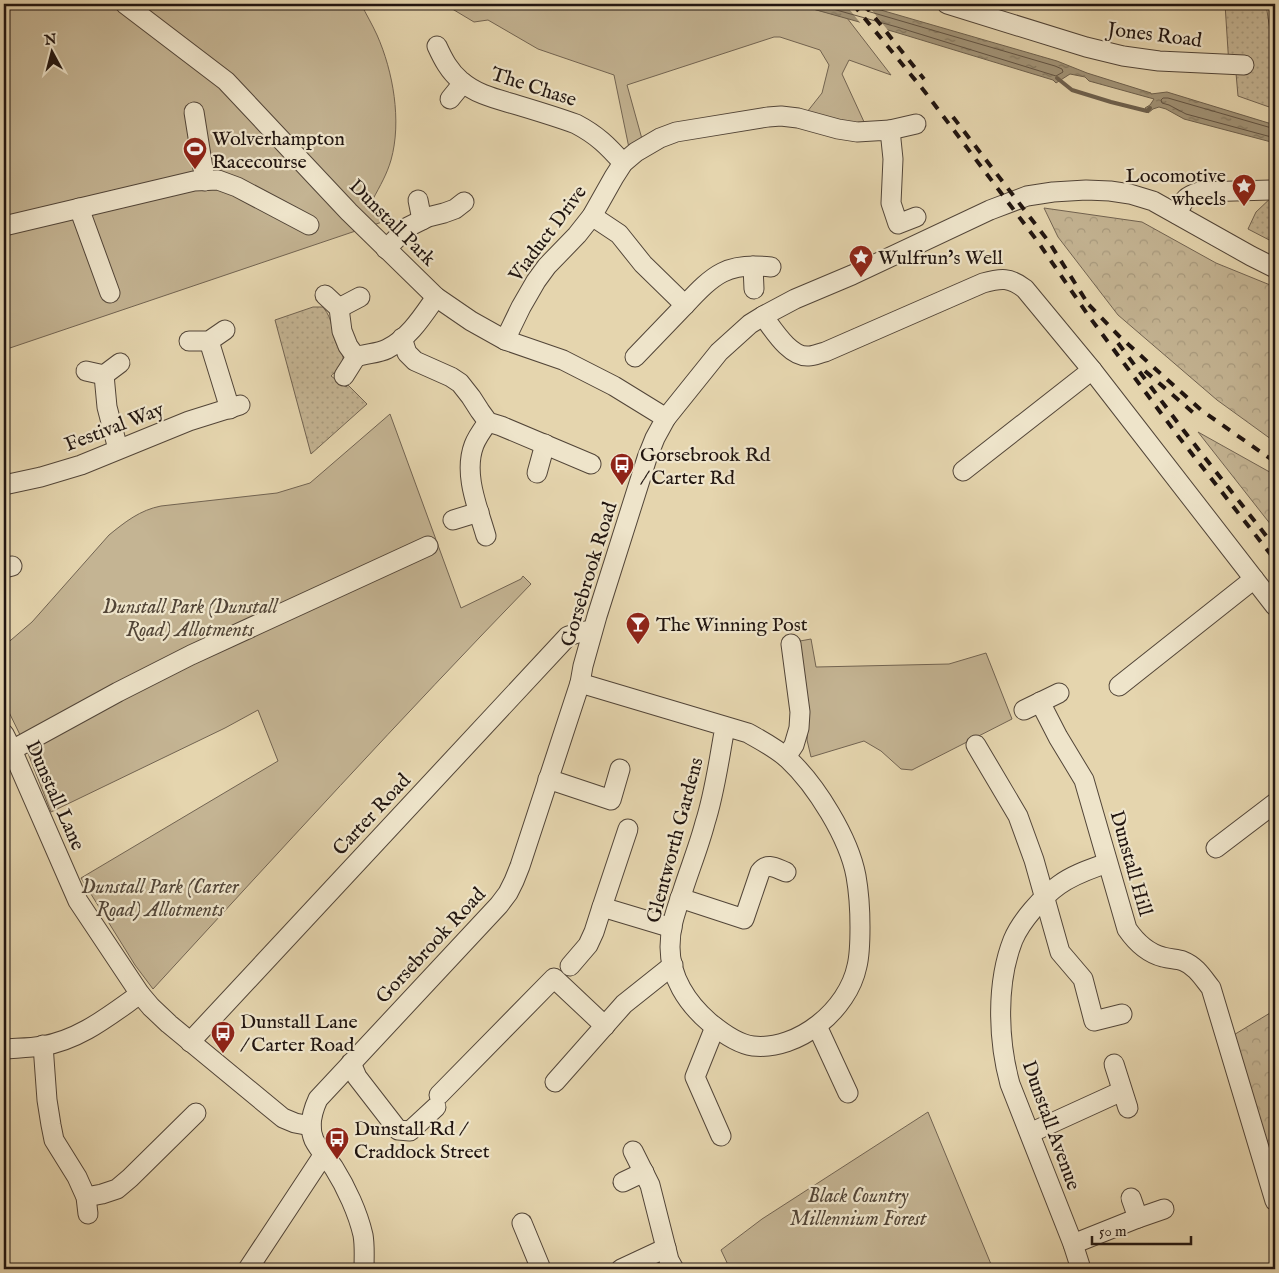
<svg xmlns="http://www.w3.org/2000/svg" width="1279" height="1273" viewBox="0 0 1279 1273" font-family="'IM FELL English',serif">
	<defs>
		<pattern id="grass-dots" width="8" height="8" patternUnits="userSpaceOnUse" patternTransform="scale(1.25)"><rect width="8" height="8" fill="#c4b493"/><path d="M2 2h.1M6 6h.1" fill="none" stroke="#a89a7e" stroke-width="1.8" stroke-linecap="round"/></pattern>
		<pattern id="forest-crowns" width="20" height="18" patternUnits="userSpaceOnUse" patternTransform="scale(1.25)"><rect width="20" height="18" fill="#c4b493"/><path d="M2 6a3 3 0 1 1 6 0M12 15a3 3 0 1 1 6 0" fill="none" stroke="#a89a7e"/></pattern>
		<pattern id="water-ripples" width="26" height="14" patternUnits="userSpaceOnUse" patternTransform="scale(1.25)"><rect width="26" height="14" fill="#a29478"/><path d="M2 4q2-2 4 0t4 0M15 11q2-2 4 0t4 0" fill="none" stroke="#847861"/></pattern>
	</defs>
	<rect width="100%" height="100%" fill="#e5d5ae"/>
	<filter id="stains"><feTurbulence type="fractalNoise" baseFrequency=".004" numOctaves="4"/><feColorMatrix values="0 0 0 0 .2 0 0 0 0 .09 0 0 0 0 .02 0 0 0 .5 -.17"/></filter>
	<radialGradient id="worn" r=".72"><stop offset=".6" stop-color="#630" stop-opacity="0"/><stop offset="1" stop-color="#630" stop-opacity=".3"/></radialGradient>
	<!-- grass -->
	<g fill="url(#grass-dots)" stroke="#726452">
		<path d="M1225 4H1266L1275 64V108H1272L1238 96 1236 73 1229 66Z"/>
		<path d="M1275 194V243L1248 229 1256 212Z"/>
		<path d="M313 307H323C335 322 330 331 337 345 339 349 344 354 343 359 342 365 335 372 331 376L346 387 348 385 367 404 311 454 275 320Z"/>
	</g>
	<!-- forest -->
	<g fill="url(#forest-crowns)" stroke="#726452">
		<path d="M1044 208 1142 222 1216 263 1275 287V442L1217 400 1118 315 1058 237Z"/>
		<path d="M1198 432 1275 475V530Z"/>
		<path d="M1275 1010V1165L1232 1036Z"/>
	</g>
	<!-- green -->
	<g fill="#c4b493" stroke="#726452">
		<path d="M4 4H361C366 14 372 24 377 35 393 71 402 121 391 160 387 174 380 186 373 199L388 220 4 350Z"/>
		<path d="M444 4H795L847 18 891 75 849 60 842 74 865 124H851L807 112 822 93 829 65 820 50 780 37H774L627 85 642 139 629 148 614 75 538 49 488 20 474 22Z"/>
		<path d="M390 414 461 608 521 579 523 576 531 584C402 717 278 853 153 989L135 965 81 878 278 761 258 710 225 728 51 812 24 743 4 702V646L32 622 109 535C125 522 140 510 161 506L277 493 310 483Z"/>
		<path d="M811 639 816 667 949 664 986 653 1012 719 912 770 901 769 881 751 864 741 811 757 807 740 809 708 800 641Z"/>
		<path d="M928 1112 993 1269H730L721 1250 762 1219Z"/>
	</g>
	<!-- water -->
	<path fill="url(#water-ripples)" stroke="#6e614e" d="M795 4H860L1057 61 1087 73 1151 93V94L1167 92 1275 125V143L1184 119 1166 109 1159 107 1153 109 1148 113 1145 108 1150 105 1154 99 1089 81 1085 77 1070 74 1056 83 1053 80 895 32Z"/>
	<!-- pier -->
	<path fill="#e5d5ae" d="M845 4H867L890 33 862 25Z"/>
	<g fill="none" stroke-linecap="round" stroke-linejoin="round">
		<!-- shore -->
		<g stroke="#625444" stroke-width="1">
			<path d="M815 4 897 27 1056 76 1063 72 1062 69 1055 66 867 11 863 8V4"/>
			<path d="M1275 129 1168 98H1163L1161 100 1162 103 1169 105 1186 114 1275 138"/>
		</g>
		<!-- stream -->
		<path stroke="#6e614e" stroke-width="4" d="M1057 78 1072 90 1111 102 1147 111 1150 108"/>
		<defs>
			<g id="minor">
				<path d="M125 4 226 81 349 212 436 297 471 321 505 340 563 360 614 386 666 418"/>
				<path d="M947 4 1086 47 1123 56 1159 61 1244 65"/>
				<path d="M437 46C443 59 449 71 461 81 477 95 497 99 517 105 537 111 557 117 576 124 597 135 608 146 623 163"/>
				<path d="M450 99 463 83"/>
				<path d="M194 112 205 181"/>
				<path d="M890 130 916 124"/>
				<path d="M418 200 422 220"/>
				<path d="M79 208 110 293"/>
				<path d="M1177 214C1184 200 1184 197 1199 192L1271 190"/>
				<path d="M592 216 619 234 643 264 685 305C714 274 727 262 771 267"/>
				<path d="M4 226 194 181 218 180 237 187 309 225"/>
				<path d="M386 249 408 227 428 217 444 213 455 209 464 202"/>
				<path d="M753 266 754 289"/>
				<path d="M325 295 339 308 342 331 348 346 356 357C366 353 377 354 387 349 409 338 422 317 436 297"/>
				<path d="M339 308 360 297"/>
				<path d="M763 316C773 329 790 358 809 356 814 356 820 353 825 352L983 283C1001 278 1010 277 1025 289L1092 370 1275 606"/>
				<path d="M402 338 407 353 415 361 451 377 460 383 471 397 480 411 488 422 501 426 591 464"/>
				<path d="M505 340 521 307 536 281 547 266 577 235 592 216 614 177 623 163 636 152 660 138 676 132 768 117 781 116 798 118 838 129 857 132 890 130 893 159 891 203 898 224 916 217"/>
				<path d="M189 341H209L225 330"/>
				<path d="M209 341 230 409"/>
				<path d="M635 357 685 305"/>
				<path d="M86 371 104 375 120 363"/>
				<path d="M104 375 107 407 118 449"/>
				<path d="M344 376 356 357"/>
				<path d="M963 471 1092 370"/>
				<path d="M537 473 545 444"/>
				<path d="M4 485 41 477 81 465 189 421 240 405"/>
				<path d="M453 520 479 512"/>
				<path d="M486 536C478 508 463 474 474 445 477 437 483 429 488 422"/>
				<path d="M4 568 12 566"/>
				<path d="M580 683 748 733C762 741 776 748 788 759 816 785 849 838 856 876 859 893 860 911 860 927 860 940 860 954 857 966 848 1010 798 1051 753 1046 737 1044 721 1032 709 1022 687 1003 670 977 670 947 670 925 676 911 683 890 690 868 699 846 705 823 715 792 719 759 725 727"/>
				<path d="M1119 686 1254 579"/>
				<path d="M1040 702 1058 737 1084 780 1127 929C1136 942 1147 953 1163 957 1170 959 1177 959 1183 961 1196 966 1203 978 1211 988L1275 1201"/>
				<path d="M1024 710 1059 693"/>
				<path d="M4 734 12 750 78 901 140 994 151 1007 169 1024 283 1118 295 1123 311 1126"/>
				<path d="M976 745 1018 816 1034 860 1060 952 1083 979 1094 1021 1122 1014"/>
				<path d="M4 752 12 750 118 692 191 655 428 546"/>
				<path d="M786 757 794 745 799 728 800 712 791 644"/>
				<path d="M548 779 611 800 620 769"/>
				<path d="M628 829 602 907 672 928"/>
				<path d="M1216 848 1275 803"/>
				<path d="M680 898 744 919 760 872C767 862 776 868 786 872"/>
				<path d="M570 966 588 945 594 932 602 907"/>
				<path d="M817 1026 848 1093"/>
				<path d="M715 1027 695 1077 721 1136"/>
				<path d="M190 1042 568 636 585 631 592 632"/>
				<path d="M43 1045 47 1100 51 1125 54 1140 77 1177 86 1197 88 1214"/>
				<path d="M4 1049C16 1048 30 1048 42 1046 80 1040 110 1015 140 994"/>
				<path d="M351 1063 357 1077 398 1130 410 1131 436 1107"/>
				<path d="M1114 1064 1128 1108"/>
				<path d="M555 1082 624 1004 673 965"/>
				<path d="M439 1095 554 978 605 1026"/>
				<path d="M1030 1133 1122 1091"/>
				<path d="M633 1151 650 1185 669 1260 674 1269"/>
				<path d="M623 1182 644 1172"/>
				<path d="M86 1197 102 1194 117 1189 130 1178 196 1113"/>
				<path d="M1131 1198 1138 1218"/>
				<path d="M522 1223 541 1269"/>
				<path d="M1073 1244 1138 1218 1164 1209"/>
				<path d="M248 1269 324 1154"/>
				<path d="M364 1269C364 1258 365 1246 363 1235 358 1213 346 1187 334 1168 328 1159 319 1150 314 1140 308 1126 312 1112 318 1099L499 905 508 893 514 881 520 866 580 683 583 666 597 616 647 458 655 438 666 418 719 352 750 324 763 316 795 299 852 275 990 210 1027 196 1053 192 1086 190 1110 191 1130 194 1153 201 1251 256 1275 268"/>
				<path d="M621 1269 666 1248"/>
				<path d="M1081 1269 1073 1244 1010 1084C998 1040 996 983 1013 940 1021 921 1042 897 1059 885 1074 874 1091 869 1107 863"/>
			</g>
		</defs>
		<!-- minor casing -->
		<use href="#minor" stroke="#524538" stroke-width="21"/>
		<!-- minor -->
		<use href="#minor" stroke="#eee4ca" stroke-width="19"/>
		<!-- rail -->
		<g stroke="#211510" stroke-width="4" stroke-dasharray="9 9" stroke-linecap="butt">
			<path d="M853 4 925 92 1038 242 1088 315 1178 436 1275 560"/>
			<path d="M864 4 924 79"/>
			<path d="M953 117 1049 242 1085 299"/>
			<path d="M1089 305 1119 336 1201 410 1275 462"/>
			<path d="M1118 343 1184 431 1275 547"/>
			<path d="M1145 371 1196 415"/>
		</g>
	</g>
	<!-- icons -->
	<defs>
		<symbol id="stadium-pin" viewBox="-11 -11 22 30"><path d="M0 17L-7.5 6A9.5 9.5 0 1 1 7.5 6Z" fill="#8f2418" stroke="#eee4ca"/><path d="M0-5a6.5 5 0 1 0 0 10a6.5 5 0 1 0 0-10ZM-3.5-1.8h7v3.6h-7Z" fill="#fff"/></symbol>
		<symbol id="sight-pin" viewBox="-11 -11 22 30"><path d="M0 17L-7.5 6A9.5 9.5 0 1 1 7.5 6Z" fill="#8f2418" stroke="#eee4ca"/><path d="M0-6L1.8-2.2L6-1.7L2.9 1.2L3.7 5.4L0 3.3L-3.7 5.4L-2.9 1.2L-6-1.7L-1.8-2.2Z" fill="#fff"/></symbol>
		<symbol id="bus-pin" viewBox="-11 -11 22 30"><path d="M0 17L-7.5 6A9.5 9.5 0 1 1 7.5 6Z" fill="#8f2418" stroke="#eee4ca"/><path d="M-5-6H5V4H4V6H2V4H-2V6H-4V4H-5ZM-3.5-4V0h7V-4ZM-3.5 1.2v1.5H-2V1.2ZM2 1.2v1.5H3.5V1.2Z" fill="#fff"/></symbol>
		<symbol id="bar-pin" viewBox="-11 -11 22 30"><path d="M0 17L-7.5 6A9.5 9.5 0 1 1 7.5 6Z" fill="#8f2418" stroke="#eee4ca"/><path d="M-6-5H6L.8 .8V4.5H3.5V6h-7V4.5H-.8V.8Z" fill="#fff"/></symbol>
	</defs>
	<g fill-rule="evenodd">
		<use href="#stadium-pin" x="181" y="135" width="28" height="38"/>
		<use href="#sight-pin" x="1230" y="172" width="28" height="38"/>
		<use href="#sight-pin" x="847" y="243" width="28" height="38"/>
		<use href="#bus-pin" x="608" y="451" width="28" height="38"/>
		<use href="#bar-pin" x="624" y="610" width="28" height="38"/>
		<use href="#bus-pin" x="209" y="1019" width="28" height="38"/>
		<use href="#bus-pin" x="323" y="1125" width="28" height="38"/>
	</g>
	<g text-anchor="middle" stroke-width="4.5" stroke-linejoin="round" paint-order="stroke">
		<!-- street labels -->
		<g font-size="20" fill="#211510" stroke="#eee4ca">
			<text transform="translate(1155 34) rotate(7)" y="7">Jones Road</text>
			<text transform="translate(534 86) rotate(18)" y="7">The Chase</text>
			<text transform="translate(393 222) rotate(45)" y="7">Dunstall Park</text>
			<text transform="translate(547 233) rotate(-53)" y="7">Viaduct Drive</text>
			<text transform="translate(114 426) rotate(-21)" y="7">Festival Way</text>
			<text transform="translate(588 574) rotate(-73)" y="7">Gorsebrook Road</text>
			<text transform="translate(56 795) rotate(66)" y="7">Dunstall Lane</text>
			<text transform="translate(371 814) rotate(-47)" y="7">Carter Road</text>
			<text transform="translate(674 840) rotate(-75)" y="7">Glentworth Gardens</text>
			<text transform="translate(1132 863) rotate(74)" y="7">Dunstall Hill</text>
			<text transform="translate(430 945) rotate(-47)" y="7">Gorsebrook Road</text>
			<text transform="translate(1052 1125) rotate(70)" y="7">Dunstall Avenue</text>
		</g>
		<!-- poi labels -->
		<g font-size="20" fill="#211510" stroke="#eee4ca" text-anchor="start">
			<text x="212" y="145">Wolverhampton<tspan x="212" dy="23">Racecourse</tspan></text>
			<text x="1226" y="182" text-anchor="end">Locomotive<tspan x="1226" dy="23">wheels</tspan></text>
			<text x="878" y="264">Wulfrun's Well</text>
			<text x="640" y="461">Gorsebrook Rd<tspan x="640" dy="23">/ Carter Rd</tspan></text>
			<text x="656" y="631">The Winning Post</text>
			<text x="240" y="1028">Dunstall Lane<tspan x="240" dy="23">/ Carter Road</tspan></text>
			<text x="354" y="1135">Dunstall Rd /<tspan x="354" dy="23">Craddock Street</tspan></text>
		</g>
		<!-- park labels -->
		<g font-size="20" font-style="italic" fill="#524537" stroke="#eee4ca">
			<text x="190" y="613">Dunstall Park (Dunstall<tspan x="190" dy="23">Road) Allotments</tspan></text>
			<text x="160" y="893">Dunstall Park (Carter<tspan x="160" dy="23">Road) Allotments</tspan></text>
			<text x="858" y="1202">Black Country<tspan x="858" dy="23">Millennium Forest</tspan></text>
		</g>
	</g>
	<!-- margin -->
	<rect width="1279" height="1273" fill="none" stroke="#e5d5ae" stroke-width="20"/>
	<rect x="5" y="5" width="1269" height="1263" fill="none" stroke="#211510" stroke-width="2.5"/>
	<rect x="10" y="10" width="1259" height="1253" fill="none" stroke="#211510"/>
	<!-- north arrow -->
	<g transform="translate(52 52) rotate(353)" stroke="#eee4ca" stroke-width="4" paint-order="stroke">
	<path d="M0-4L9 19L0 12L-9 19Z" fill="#211510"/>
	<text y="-8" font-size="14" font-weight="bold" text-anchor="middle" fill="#211510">N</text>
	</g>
	<!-- scale -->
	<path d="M1092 1236v8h99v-8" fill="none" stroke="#211510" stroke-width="2.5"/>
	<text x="1099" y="1236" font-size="15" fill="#211510" stroke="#eee4ca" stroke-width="4" paint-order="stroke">50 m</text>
	<rect width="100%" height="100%" filter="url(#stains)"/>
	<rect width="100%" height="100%" fill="url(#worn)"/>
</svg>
